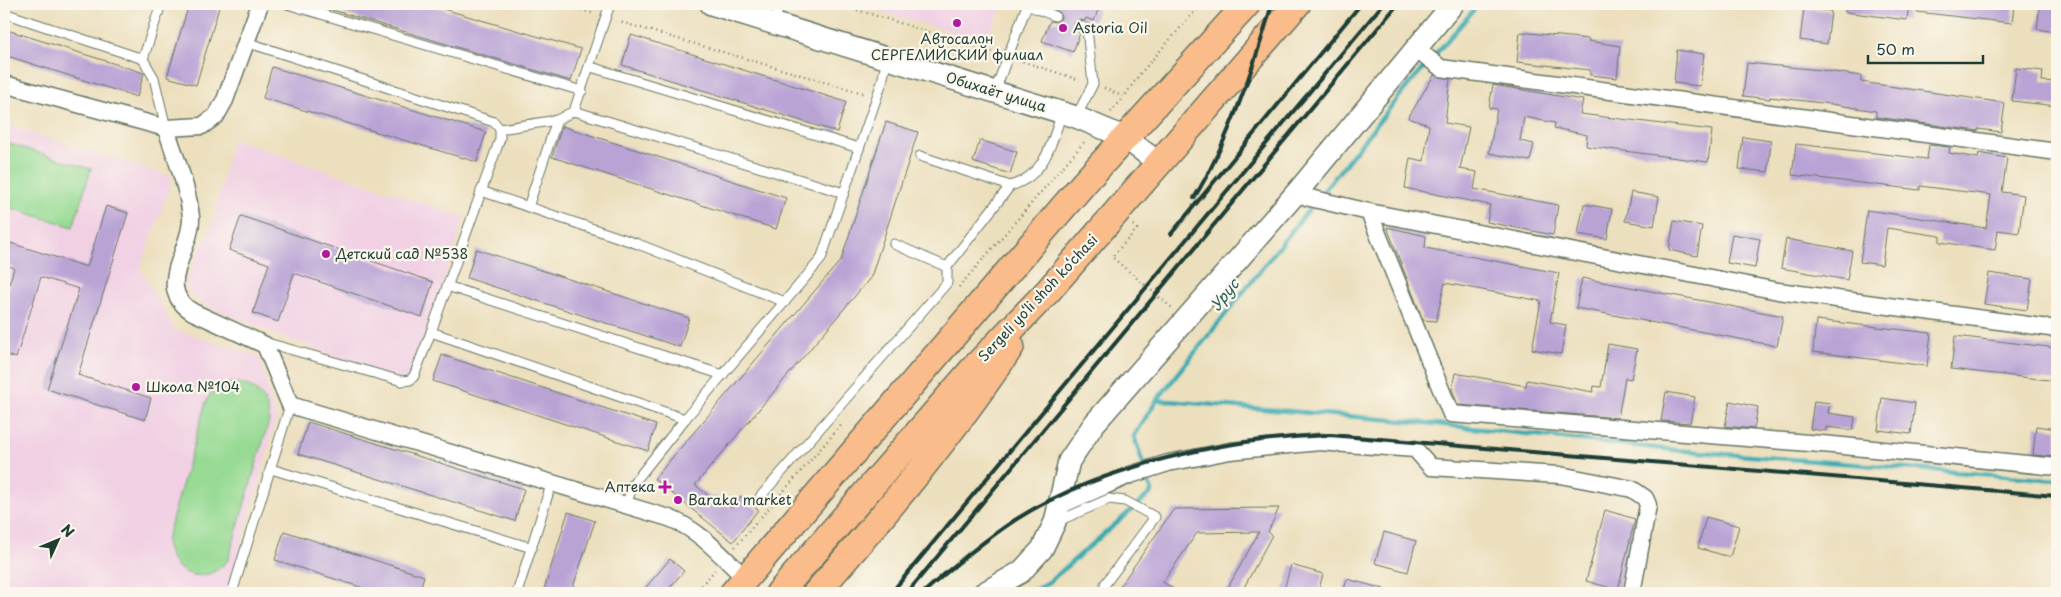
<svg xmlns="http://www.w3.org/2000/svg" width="2061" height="597" viewBox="0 0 2061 597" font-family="'Playpen Sans',sans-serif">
	<rect width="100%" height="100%" fill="#fbf7ec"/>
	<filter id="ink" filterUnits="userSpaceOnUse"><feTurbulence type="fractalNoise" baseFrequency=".02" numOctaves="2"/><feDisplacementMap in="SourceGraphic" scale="10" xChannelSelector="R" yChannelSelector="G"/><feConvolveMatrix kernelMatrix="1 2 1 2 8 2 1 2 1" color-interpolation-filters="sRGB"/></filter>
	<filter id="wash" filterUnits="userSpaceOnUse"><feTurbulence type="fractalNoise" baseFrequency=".0096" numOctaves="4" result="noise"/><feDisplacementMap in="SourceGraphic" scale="20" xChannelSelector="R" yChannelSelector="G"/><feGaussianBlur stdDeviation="1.12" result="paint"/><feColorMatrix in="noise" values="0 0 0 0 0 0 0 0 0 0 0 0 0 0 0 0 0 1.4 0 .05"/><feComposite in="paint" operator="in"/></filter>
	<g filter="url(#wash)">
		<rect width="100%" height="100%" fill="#ecdfbd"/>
		<!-- built -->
		<g fill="#f1d0e4">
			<path d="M855 4H1004L984 41Z"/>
			<path d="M4 124 173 177 140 268 175 330 259 356 276 419 228 593H4Z"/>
			<path d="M232 139 465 217 409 386 202 305 184 286 213 222Z"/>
		</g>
		<!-- green -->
		<g fill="#96da93" stroke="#5a8c64">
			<path d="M4 142 91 169 73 227 4 206Z"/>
			<path d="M230 383C254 382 269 397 269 421L228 560C205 587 171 577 166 541L206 402 211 393Z"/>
		</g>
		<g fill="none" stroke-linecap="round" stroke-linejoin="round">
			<!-- stream -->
			<g stroke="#38abb1" stroke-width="4.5">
				<path d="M1319 197 1405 89 1479 4"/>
				<path d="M1157 400 1417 422 1674 450 2057 480"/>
				<path d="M1144 467 1134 436 1157 400 1314 203"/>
				<path d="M1030 593 1049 582 1152 492 1146 474"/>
			</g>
		</g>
		<g id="blocks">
			<!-- building -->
			<g fill="#b9a3d5">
				<path d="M189 4H220L196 85 167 77Z"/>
				<path d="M322 4H426L581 49 571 81 322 7Z"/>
				<path d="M1056 4H1100L1094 21 1086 18 1085 21 1079 20 1074 23 1075 29 1080 33 1073 52 1042 41 1050 21 1056 22 1061 18 1060 13 1054 9Z"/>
				<path d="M1845 4H1909L1907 20 1845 12Z"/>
				<path d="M1918 4H2014L2012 23 1917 12Z"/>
				<path d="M2040 4H2057V32L2037 29Z"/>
				<path d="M1804 8 1831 11 1827 44 1800 40Z"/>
				<path d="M4 29 144 73 137 97 4 55Z"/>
				<path d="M1520 32 1589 39 1588 41 1620 46 1617 78 1590 75V70L1517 62Z"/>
				<path d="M631 35 846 102 837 132 622 65Z"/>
				<path d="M1677 50 1704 54 1700 86 1674 83Z"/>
				<path d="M1747 63 1821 70 1861 76V82L2005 103 2001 132 1978 129V131L1876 117V111L1831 104 1770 97V99L1743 96Z"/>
				<path d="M272 67 486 132 477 162 263 98Z"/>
				<path d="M2016 68 2043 71 2042 81 2057 82V106L2012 101Z"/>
				<path d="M1434 75 1450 79 1445 123 1469 127 1460 169 1477 172 1474 189 1558 205 1553 235 1487 222 1490 205 1405 188 1410 158 1424 161 1429 125 1408 118Z"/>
				<path d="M1493 85 1583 100 1580 114 1712 130 1708 162 1586 146 1587 135 1554 128 1555 123 1524 117 1520 141 1534 144 1530 161 1489 153 1497 109 1489 108Z"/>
				<path d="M886 122 918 132 871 277 695 485 713 499 716 496 731 508 741 496 758 510 733 542 654 479 841 260Z"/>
				<path d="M562 126 786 198 776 229 552 157Z"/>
				<path d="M1743 137 1771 141 1768 172 1739 169Z"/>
				<path d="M980 140 1017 152 1010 174 973 162Z"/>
				<path d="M1796 144 1927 159 1929 145 1950 147 1949 153 1978 158 1979 153 2007 158 2002 192 2024 195 2019 233 1998 230 1995 250 1940 242V236L1887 228 1882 265 1860 262 1867 210 1986 228 1991 195 1920 186V190L1792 175Z"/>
				<path d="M1631 192 1659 197 1654 226 1625 221Z"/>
				<path d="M1584 204 1612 209 1607 239 1578 234Z"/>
				<path d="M106 206 128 213 78 375 151 398 145 420 47 389 79 289 41 277 16 358 4 354V301L14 268 4 264V241L87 267Z"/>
				<path d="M241 216 433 282 422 317 294 273 278 322 253 313 269 264 229 250Z"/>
				<path d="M1674 221 1702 226 1697 256 1669 250Z"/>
				<path d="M1387 227 1426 236 1425 248 1559 273 1550 322 1566 325 1561 354 1532 349 1541 301 1445 283 1436 321 1423 320Z"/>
				<path d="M1732 234 1760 239 1755 268 1727 263Z"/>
				<path d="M1786 239 1852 251 1847 280 1781 268Z"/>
				<path d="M476 249 689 318 680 347 467 278Z"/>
				<path d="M1989 273 2032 279 2027 310 1984 304Z"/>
				<path d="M1582 278 1783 316 1777 346 1576 308Z"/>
				<path d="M1816 320 1931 333 1927 366 1813 352Z"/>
				<path d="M1955 336 2057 348V381L1951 369Z"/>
				<path d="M1608 344 1637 349 1631 379 1625 378 1618 418 1458 405 1452 389 1455 373 1526 386 1527 380 1593 392 1594 386 1601 387Z"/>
				<path d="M442 355 656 425 648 451 433 381Z"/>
				<path d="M1666 392 1695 397 1690 423 1661 421Z"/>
				<path d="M1882 398 1915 403 1911 434 1878 430Z"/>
				<path d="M1730 401 1758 407 1754 429 1725 426Z"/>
				<path d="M1814 401 1830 403 1828 413 1855 417 1853 430 1826 427V431L1810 429Z"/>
				<path d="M308 422 524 489 515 521 298 454Z"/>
				<path d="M2036 426 2057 429V457L2033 455Z"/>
				<path d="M1279 508 1268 532 1272 535 1241 593H1225L1259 532 1197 533 1163 582 1180 593H1115L1174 509Z"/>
				<path d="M1605 510 1635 519 1618 590 1586 581Z"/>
				<path d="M568 512 595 521 571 593H543Z"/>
				<path d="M1706 517 1739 526 1730 557 1698 548Z"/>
				<path d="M284 531 424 576 419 593H379L275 560Z"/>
				<path d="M1384 532 1416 541 1408 572 1375 563Z"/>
				<path d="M670 559 684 571 665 593H641Z"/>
				<path d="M1291 565 1323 574 1318 593H1283Z"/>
				<path d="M1347 579 1384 589 1383 593H1343Z"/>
			</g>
		</g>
	</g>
	<g filter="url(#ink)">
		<use href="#blocks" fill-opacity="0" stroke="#677664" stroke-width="1"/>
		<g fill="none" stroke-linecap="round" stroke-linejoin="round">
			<defs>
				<g id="service">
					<path d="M161 4 143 59 154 78 166 128"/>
					<path d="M287 4 582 91"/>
					<path d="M4 13 143 59"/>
					<path d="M774 23 780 4"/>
					<path d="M246 42 494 122 500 129V139L431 332 685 419"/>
					<path d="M591 67 859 148"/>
					<path d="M995 91 1027 5 1055 16"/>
					<path d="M574 111 844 193"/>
					<path d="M1076 117 1093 84 1087 29 1080 26"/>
					<path d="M500 129 557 120"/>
					<path d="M920 156 1010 186C1045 176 1052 143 1062 112"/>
					<path d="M481 191 638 244 785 302"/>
					<path d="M528 207 557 120 574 111 610 4"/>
					<path d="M894 244 947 267 1010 186"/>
					<path d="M447 286 723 375"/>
					<path d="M264 342 402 381 410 380 414 376 431 332"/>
					<path d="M271 469 532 548"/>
					<path d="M760 497 947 283V267"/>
					<path d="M626 506 633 484 685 419 821 259 882 82 887 59"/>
					<path d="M1058 521 1109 499 1125 501 1155 517 1105 584"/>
					<path d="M232 593 290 405"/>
					<path d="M517 593 551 485"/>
				</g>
				<g id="minor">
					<path d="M1415 48 1441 68 2057 152"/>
					<path d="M4 84 166 128 202 126 216 116 225 100 260 4"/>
					<path d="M166 128C175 157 188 187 191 217 193 249 152 288 193 312L265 345 290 405 669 518C700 530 722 556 746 579"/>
					<path d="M1298 191 1306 197 1369 212 1778 291 2057 329"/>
					<path d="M1369 212 1451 414 1833 445 2057 467"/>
					<path d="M1059 506 1130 475 1168 463 1230 451 1319 442 1415 449 1431 467 1560 475 1632 489 1645 498 1648 505 1632 593"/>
				</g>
				<g id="tertiary">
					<path d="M711 4 1076 117 1124 137 1159 163"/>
					<path d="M984 593 1021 572 1042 549 1055 522 1069 461 1094 424 1298 191 1453 4"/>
				</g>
				<g id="primary">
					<path d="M733 593 1084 183 1247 4"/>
					<path d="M779 593 973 369 1048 291 1297 4"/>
					<path d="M816 593C885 514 953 434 1011 346"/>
				</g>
			</defs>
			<!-- service casing -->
			<use href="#service" stroke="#677664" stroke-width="11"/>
			<!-- minor casing -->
			<use href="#minor" stroke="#677664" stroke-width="19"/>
			<!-- tertiary casing -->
			<use href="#tertiary" stroke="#677664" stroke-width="24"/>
			<!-- primary casing -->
			<use href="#primary" stroke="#677664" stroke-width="29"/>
			<!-- path -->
			<g stroke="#677664" stroke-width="2.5" stroke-dasharray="1 4" stroke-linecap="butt">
				<path d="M562 4 595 14"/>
				<path d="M838 4 997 53"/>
				<path d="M617 21 866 94"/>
				<path d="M1018 60 1080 80"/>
				<path d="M1104 88 1124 97 1139 75 1201 4"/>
				<path d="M1111 112 1124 97"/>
				<path d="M1133 225 1137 229 1112 257 1172 308"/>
				<path d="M959 287 1086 140"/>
				<path d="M735 547 843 423"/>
				<path d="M695 593 715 570"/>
			</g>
			<!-- service -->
			<use href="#service" stroke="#fff" stroke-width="9"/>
			<!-- minor -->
			<use href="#minor" stroke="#fff" stroke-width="16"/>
			<!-- tertiary -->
			<use href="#tertiary" stroke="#fff" stroke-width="21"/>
			<!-- primary -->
			<use href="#primary" stroke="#f9bc8a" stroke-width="26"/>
			<!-- rail -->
			<g stroke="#1f3d34" stroke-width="4">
				<path d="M1194 198C1227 145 1255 64 1272 4"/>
				<path d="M1171 234 1361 4"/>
				<path d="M891 593 1383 4"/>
				<path d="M907 593 1398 4"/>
				<path d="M923 593C952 567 982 542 1015 520 1102 465 1227 438 1330 435L2057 496"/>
			</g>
		</g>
	</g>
	<!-- markers -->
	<g fill="#b5179e" stroke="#fbf7ec" stroke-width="2">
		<circle cx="957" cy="23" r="5"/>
		<circle cx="1063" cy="28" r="5"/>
		<circle cx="326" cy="254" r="5"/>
		<circle cx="136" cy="387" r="5"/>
		<path d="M662.5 479.5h5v5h5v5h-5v5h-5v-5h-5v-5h5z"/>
		<circle cx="678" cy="500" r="5"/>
	</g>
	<g text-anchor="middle" stroke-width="4.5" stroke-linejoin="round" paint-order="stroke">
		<!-- poi labels -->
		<g font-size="14" fill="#1f3d34" stroke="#fbf7ec" text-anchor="start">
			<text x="1073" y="33">Astoria Oil</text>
			<text x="957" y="44" text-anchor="middle">Автосалон<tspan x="957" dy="16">СЕРГЕЛИЙСКИЙ филиал</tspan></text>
			<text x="336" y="259">Детский сад №538</text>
			<text x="146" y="392">Школа №104</text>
			<text x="655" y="492" text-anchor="end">Аптека</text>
			<text x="688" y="505">Baraka market</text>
		</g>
		<!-- street labels -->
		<g font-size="14" fill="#1f3d34" stroke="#fbf7ec">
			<text transform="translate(996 92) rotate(17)" y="5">Обихаёт улица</text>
			<text transform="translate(1038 298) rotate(-47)" y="5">Sergeli yo‘li shoh ko‘chasi</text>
		</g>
		<!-- water labels -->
		<g font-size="15" font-style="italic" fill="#265e5a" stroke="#fbf7ec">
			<text transform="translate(1225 295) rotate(-51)" y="5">Урус</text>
		</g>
	</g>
	<!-- margin -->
	<rect width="2061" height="597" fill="none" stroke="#fbf7ec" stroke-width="20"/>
	<!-- north arrow -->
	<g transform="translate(58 540) rotate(46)" stroke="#fbf7ec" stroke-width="4" paint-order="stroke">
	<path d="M0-4L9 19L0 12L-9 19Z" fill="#1f3d34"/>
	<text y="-8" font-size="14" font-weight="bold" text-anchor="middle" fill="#1f3d34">N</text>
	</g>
	<!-- scale -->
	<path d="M1868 55v8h115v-8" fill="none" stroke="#1f3d34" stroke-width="2.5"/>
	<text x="1876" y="55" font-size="15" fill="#1f3d34" stroke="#fbf7ec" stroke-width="4" paint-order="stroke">50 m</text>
</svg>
